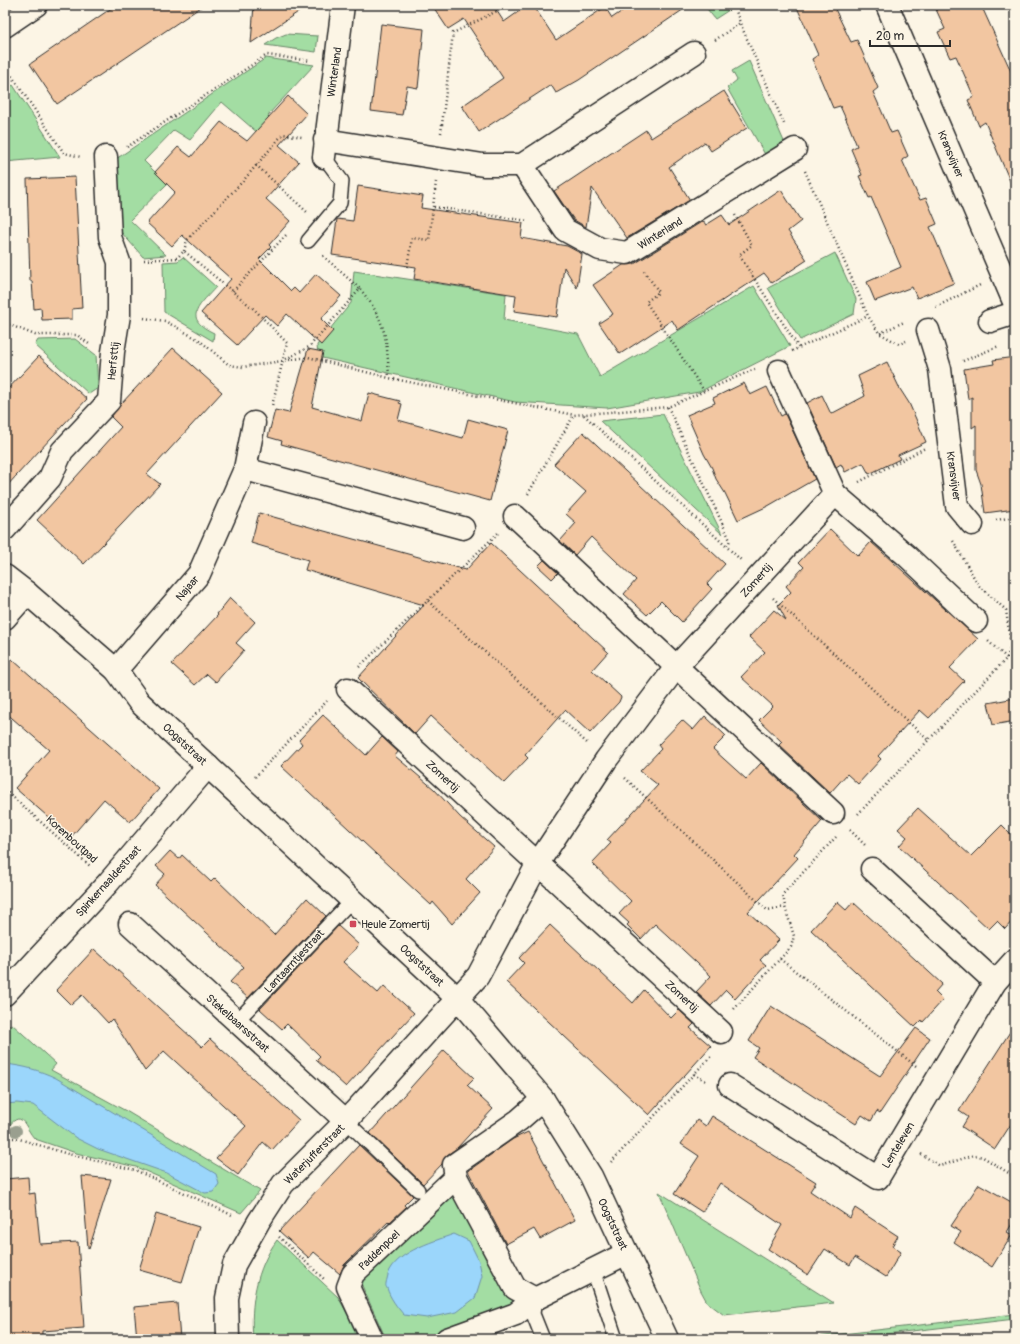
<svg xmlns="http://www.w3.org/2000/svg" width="1020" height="1344" viewBox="0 0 1020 1344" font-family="Pangolin,sans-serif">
	<rect width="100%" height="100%" fill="#fcf5e5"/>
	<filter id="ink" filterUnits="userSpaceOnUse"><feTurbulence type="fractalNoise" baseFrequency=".025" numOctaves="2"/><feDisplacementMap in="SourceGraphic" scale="8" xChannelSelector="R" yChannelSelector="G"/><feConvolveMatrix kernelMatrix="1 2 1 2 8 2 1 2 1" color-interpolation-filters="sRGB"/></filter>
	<g filter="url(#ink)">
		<!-- green -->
		<g fill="#a3dda3" stroke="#678467">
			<path d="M704 5H727L729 10 715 19Z"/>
			<path d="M286 34 318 36 316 52 265 45 276 38Z"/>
			<path d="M266 58 314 65 268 115 280 127 267 141 222 102 190 140 174 130 144 161 167 184 130 220 166 255 143 257 121 232 116 159Z"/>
			<path d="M749 61 786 146 767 158 727 88 737 80 732 71Z"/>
			<path d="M13 85 60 157 5 162V90Z"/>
			<path d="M835 253 856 299 854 314 800 340 768 288Z"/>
			<path d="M183 257 216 287C199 306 182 318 214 333L213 341 164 312 163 262 178 261Z"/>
			<path d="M354 271 506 294 504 320 578 334 600 377 754 286 790 346 699 392 607 408 515 402 318 357 317 345 351 303Z"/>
			<path d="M75 339 96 355 98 388 89 394 35 345 38 340Z"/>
			<path d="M663 414 722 534 600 421Z"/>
			<path d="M12 1024 56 1064 51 1070 126 1111 260 1191 241 1213 136 1167 76 1153 35 1139C24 1128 23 1105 5 1131V1029Z"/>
			<path d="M455 1186 518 1303 422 1339H386L359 1279Z"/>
			<path d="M659 1192 834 1303 724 1315 707 1302 701 1291Z"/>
			<path d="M277 1240 338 1297 354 1325 356 1339H253C250 1304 256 1269 277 1240Z"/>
			<path d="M1015 1314V1319L843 1339H799Z"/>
		</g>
		<!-- water -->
		<g fill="#9bd6fb" stroke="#6e92a8">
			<path d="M5 1064C24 1066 39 1070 56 1078L216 1174 219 1184 213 1192 205 1193 167 1173 98 1149 76 1138 33 1105 17 1103 5 1104Z"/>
			<path d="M454 1234 469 1241 479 1261 482 1276 475 1298 457 1312 427 1318 404 1315C397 1307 390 1298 387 1288 385 1286 386 1283 387 1279 391 1253 432 1242 454 1234Z"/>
		</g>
		<!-- building -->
		<g fill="#f2c6a1" stroke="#2b2b2b">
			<path d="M116 5H204L57 104 30 64Z"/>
			<path d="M254 5H309L251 43Z"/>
			<path d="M432 5H493L504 22 528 5H533L556 40 605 7 612 18 631 5H690L579 80 556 93 551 85 479 132 462 106 503 78 464 19 448 29Z"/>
			<path d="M796 5H833L851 42 857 40 878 88 873 92 882 112 891 133 897 131 908 156 902 160 920 200 926 198 937 224 930 227 954 283 917 298 912 287 875 301 867 282 901 267 871 197 869 198 859 176 862 175 851 149 857 146 849 126 840 106 833 108 812 59 818 55Z"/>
			<path d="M934 5H981L1015 80V193L985 122 979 126 968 100 974 97 956 56 950 58 938 32 945 29Z"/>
			<path d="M381 24 424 29 418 88 407 86 402 115 371 111Z"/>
			<path d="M724 91 747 128 711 151 705 142 669 167 690 200 627 238 592 188 586 227 574 220 554 191 646 130 651 138Z"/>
			<path d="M288 96 307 114 279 145 299 162 266 199 290 221 269 245 271 247 259 259 291 291 294 288 299 293 316 274 341 296 321 319 333 331 321 345 287 314 277 326 265 315 237 345 201 313 231 279 182 235 172 246 147 223 175 192 155 172 178 147 191 157 221 122 247 141Z"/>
			<path d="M75 177 82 308 72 309V319L42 320 41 308 34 309 32 281H30L27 179Z"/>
			<path d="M358 186 423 196 421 208 523 223 521 238 567 246 582 254 577 288 564 267 557 317 514 311 516 295 414 279 416 267 332 255 337 219 353 221Z"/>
			<path d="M781 190 801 221 788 231 807 260 772 283 764 273 678 330 672 320 620 354 599 323 613 314 593 285 623 265 634 264 703 221 706 225 722 215 729 225Z"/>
			<path d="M173 348 222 392 147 474 160 484 84 564 37 520 121 427 111 417 121 404Z"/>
			<path d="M308 349 323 352 312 407 362 421 369 393 400 401 399 403 402 404 398 420 463 438 468 419 508 430 490 501 281 444 282 441 268 437 275 410 289 413Z"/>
			<path d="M39 356 87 399 5 488V392Z"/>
			<path d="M1015 357V509L985 513 981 484 976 470V425L972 428V397L968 399 964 369 994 364 993 360Z"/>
			<path d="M887 362 900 389 909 403 926 442 898 455 900 459 869 474 863 463 845 472 841 464 836 467 807 403 822 395 831 414 865 396 858 376Z"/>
			<path d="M744 383 750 395 767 387 781 416 785 414 815 479 768 506 738 520 725 493 716 479 712 468 704 454 687 415 715 403 713 398Z"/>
			<path d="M583 432 725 564 707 584 712 589 682 622 661 601 647 615 624 594 636 580 591 537 575 555 560 541 576 523 566 514 586 492 554 464Z"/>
			<path d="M259 513 466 570 491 543 608 652 592 670 621 697 619 702 590 733 565 710 525 755 528 758 504 783 431 716 415 734 358 678 424 605 305 570 308 560 251 543Z"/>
			<path d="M830 529 858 556 871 542 978 639 950 668 964 681 929 718 920 710 878 756 881 759 858 784 847 774 830 793 779 745 782 742 759 720 773 706 741 677 765 652 749 637 774 610 786 620 778 605 791 592 786 586 804 567 799 562Z"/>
			<path d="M544 560 558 573 552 579 538 566Z"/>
			<path d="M230 598 255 622 236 643 244 650 216 682 207 674 195 685 172 664 218 615 217 614Z"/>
			<path d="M5 653 159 789 130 822 104 799 71 837 15 788 49 750 5 712Z"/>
			<path d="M1015 698V721L993 725 988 703Z"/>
			<path d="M323 715 366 755 382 737 398 752 395 756 434 789 460 817 494 847 466 879 480 893 452 924 433 902 431 905 281 766 302 744 299 740Z"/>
			<path d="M705 716 726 736 713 749 746 779 761 763 822 821 794 854 798 858 748 912 779 940 760 960 766 965 735 999 726 990 711 1006 696 992 711 976 655 924 641 939 627 925 629 923 619 914 631 901 592 863 611 843 607 840 658 785 640 771 661 749 658 745 682 720 693 730Z"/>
			<path d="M918 808 971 856 1002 825 1015 838V918L1005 929 997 921 989 929 899 846 907 837 898 829Z"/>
			<path d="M170 851 179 859 182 855 211 882 215 878 274 935 307 898 326 916 248 998 230 982 244 967 155 885 165 874 156 866Z"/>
			<path d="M837 902 846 910 853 902 942 984 935 992 943 1000 923 1022 922 1020 915 1027 811 930Z"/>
			<path d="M550 925 633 1003 644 990 671 1018 679 1010 694 1024 690 1028 711 1046 649 1115 506 982 524 963 519 958Z"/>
			<path d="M338 926 359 945 343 962 378 993 384 986 414 1013 346 1087 316 1060 320 1056 287 1024 282 1029 260 1009Z"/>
			<path d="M94 949 202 1047 210 1039 299 1120 272 1150 263 1142 238 1175 216 1158 246 1126 164 1051 145 1071 112 1019 108 1023 82 995 71 1005 56 990Z"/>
			<path d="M771 1006 880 1076 916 1028 930 1038 880 1113 877 1111 871 1121 862 1115 856 1124 753 1057 759 1048 749 1041Z"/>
			<path d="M1015 1024V1118L995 1149 962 1127 968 1117 959 1111Z"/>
			<path d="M444 1050 474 1078 467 1085 493 1109 457 1148 447 1155 442 1164 423 1184 370 1133Z"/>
			<path d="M712 1116 816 1182 810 1191 850 1218 855 1208 898 1236 892 1246 901 1252 886 1277 855 1257 850 1265 825 1249 808 1275 768 1249 782 1225 720 1183 702 1212 674 1194 699 1156 681 1144 697 1120 706 1126Z"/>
			<path d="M528 1132 575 1220 540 1239 534 1229 506 1244 468 1171 513 1139Z"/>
			<path d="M359 1145 413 1196 404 1205 406 1207 390 1222 389 1221 344 1265 340 1274 314 1252 309 1258 279 1231Z"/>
			<path d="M82 1176 111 1179 89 1249 88 1248Z"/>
			<path d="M28 1177 29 1194 35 1193 40 1244 78 1242 84 1328 42 1331V1339H5V1179Z"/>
			<path d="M979 1184 1015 1204V1219L1007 1232 1012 1235 992 1267 954 1242 961 1232 951 1226Z"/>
			<path d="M156 1214 199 1227 182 1282 139 1270Z"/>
			<path d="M177 1303 180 1339H137L134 1307Z"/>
		</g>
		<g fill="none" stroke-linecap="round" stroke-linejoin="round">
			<defs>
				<g id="lane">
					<path d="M308 241 340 203 342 181 324 157"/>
					<path d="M236 1022 352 900"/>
					<path d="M346 1121 418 1190"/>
					<path d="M593 1270 616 1339"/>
					<path d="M535 1299 533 1314 543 1339"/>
				</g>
				<g id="street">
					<path d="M887 5 1015 304"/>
					<path d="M5 26 36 5"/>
					<path d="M325 140 483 165H522L694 53"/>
					<path d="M324 157 343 5"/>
					<path d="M522 165 565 230 600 249 627 253 795 149"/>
					<path d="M990 321 1015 313"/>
					<path d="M928 330 940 369 957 506 972 524"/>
					<path d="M779 371 835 494 907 556 976 621"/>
					<path d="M245 469 463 528"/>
					<path d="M515 516 833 813"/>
					<path d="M5 529 50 478 62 451 109 401 113 352 119 315V262L110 237 106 157"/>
					<path d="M5 576 27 593 116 670 139 702 457 998 543 1099 591 1176 667 1339"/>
					<path d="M5 618 27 593"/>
					<path d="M116 670 199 574 245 469 254 423"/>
					<path d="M348 689 721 1032"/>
					<path d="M872 869 995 982"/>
					<path d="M130 924 346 1121"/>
					<path d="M5 994 108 883 208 766"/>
					<path d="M730 1085 878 1178 995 982 1015 960"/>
					<path d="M456 1177 454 1165 519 1120 543 1099"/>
					<path d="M535 1299 627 1253"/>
					<path d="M228 1339 227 1298 234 1265 259 1221 283 1184 346 1121 478 976 538 863 606 760 677 666 835 494"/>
					<path d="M372 1339 348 1287 353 1274 456 1177 515 1288 535 1299 516 1314 447 1339"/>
				</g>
			</defs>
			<!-- lane casing -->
			<use href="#lane" stroke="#2b2b2b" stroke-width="16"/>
			<!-- street casing -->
			<use href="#street" stroke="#2b2b2b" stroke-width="25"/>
			<!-- path -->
			<g stroke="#2b2b2b" stroke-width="2.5" stroke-dasharray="1 3" stroke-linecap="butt">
				<path d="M734 5 740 23 785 126"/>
				<path d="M715 40 740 23"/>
				<path d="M5 66 64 153 81 157"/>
				<path d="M5 85 14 79"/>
				<path d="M441 133 453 33 509 5"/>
				<path d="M127 147 267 55 311 61"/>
				<path d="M256 165 307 212"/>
				<path d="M805 171 868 316 879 333 899 344 906 341"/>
				<path d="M434 207 528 221"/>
				<path d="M735 215 752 245 739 255 799 348"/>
				<path d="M184 251 187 240 243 181 283 134 302 137"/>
				<path d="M144 260 177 258 184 251 255 310 287 343 272 406"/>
				<path d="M407 267 412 238 429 240 436 182"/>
				<path d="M644 271 659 292 646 302 704 391"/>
				<path d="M360 289C386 320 387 339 389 378"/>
				<path d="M233 291 288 233"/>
				<path d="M936 307 980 285"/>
				<path d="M144 318 165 321 199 340 229 365 243 367 308 357 389 378 574 415 668 407 755 369"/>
				<path d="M5 323 35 335H77L89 344"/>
				<path d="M880 333 904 322"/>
				<path d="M792 351 868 316"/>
				<path d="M286 359 309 347 360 289 321 254"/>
				<path d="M963 361 999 346"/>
				<path d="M668 407 730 540 727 548"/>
				<path d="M584 415 741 560"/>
				<path d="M859 482 925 448"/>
				<path d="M528 494 574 415"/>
				<path d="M996 520 1015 517"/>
				<path d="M953 541 979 586 1006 610 1011 646 1007 658 1015 662"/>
				<path d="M773 598 928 740"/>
				<path d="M428 601 587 743"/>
				<path d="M359 667 498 533"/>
				<path d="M255 777 327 701"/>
				<path d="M625 778 767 910 785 907"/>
				<path d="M5 790 90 866"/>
				<path d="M858 814 1007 658 988 641"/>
				<path d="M850 830 866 846"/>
				<path d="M780 959 916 1066"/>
				<path d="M734 1009 791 947 794 936 785 907 783 894 836 837"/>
				<path d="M694 1074 706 1081"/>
				<path d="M5 1138H16L68 1154 135 1170 234 1216"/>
				<path d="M921 1154 940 1166 974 1155 983 1157 1015 1177"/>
				<path d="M611 1162 712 1055"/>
				<path d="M279 1237 324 1279"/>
			</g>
			<!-- lane -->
			<use href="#lane" stroke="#fcf5e5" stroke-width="13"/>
			<!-- street -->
			<use href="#street" stroke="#fcf5e5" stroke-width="22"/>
		</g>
		<!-- trees -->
		<circle fill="#9a9f8f" cx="16" cy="1131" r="6"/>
	</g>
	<!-- markers -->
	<rect fill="#d1495b" stroke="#fcf5e5" stroke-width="1.5" x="349" y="920" width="8" height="8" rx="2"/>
	<g text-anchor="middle" stroke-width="3" stroke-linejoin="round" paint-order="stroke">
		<!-- street labels -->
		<g font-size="11" fill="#2b2b2b" stroke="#fcf5e5">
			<text transform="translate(334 72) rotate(-82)" y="4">Winterland</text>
			<text transform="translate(951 154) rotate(67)" y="4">Kransvijver</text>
			<text transform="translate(660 233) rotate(-32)" y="4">Winterland</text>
			<text transform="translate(113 361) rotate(-84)" y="4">Herfsttij</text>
			<text transform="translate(954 476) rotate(82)" y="4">Kransvijver</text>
			<text transform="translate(756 580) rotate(-48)" y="4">Zomertij</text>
			<text transform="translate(187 588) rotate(-50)" y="4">Najaar</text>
			<text transform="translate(185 744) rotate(43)" y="4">Oogststraat</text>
			<text transform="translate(443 776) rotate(43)" y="4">Zomertij</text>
			<text transform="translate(72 839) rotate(42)" y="4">Korenboutpad</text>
			<text transform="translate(108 881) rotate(-48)" y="4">Spinkernaaldestraat</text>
			<text transform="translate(294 961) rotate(-47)" y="4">Lantaarntjestraat</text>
			<text transform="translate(422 965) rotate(43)" y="4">Oogststraat</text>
			<text transform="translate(682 996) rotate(43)" y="4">Zomertij</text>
			<text transform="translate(238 1023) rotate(42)" y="4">Stekelbaarsstraat</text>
			<text transform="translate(898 1145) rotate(-59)" y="4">Lenteleven</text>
			<text transform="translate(314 1154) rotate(-45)" y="4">Waterjufferstraat</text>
			<text transform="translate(613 1224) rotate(65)" y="4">Oogststraat</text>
			<text transform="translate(379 1250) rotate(-44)" y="4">Paddenpoel</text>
		</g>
		<!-- poi labels -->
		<g font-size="11" fill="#2b2b2b" stroke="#fcf5e5" text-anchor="start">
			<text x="361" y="928">Heule Zomertij</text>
		</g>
	</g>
	<!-- margin -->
	<rect width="1020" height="1344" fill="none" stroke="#fcf5e5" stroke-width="20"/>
	<rect x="10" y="10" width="1000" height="1324" fill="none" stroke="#2b2b2b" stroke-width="1.5" filter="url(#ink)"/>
	<!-- scale -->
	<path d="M870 40v6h80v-6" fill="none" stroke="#2b2b2b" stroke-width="2"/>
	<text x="876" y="40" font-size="12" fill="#2b2b2b" stroke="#fcf5e5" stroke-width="3" paint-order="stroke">20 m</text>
</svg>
